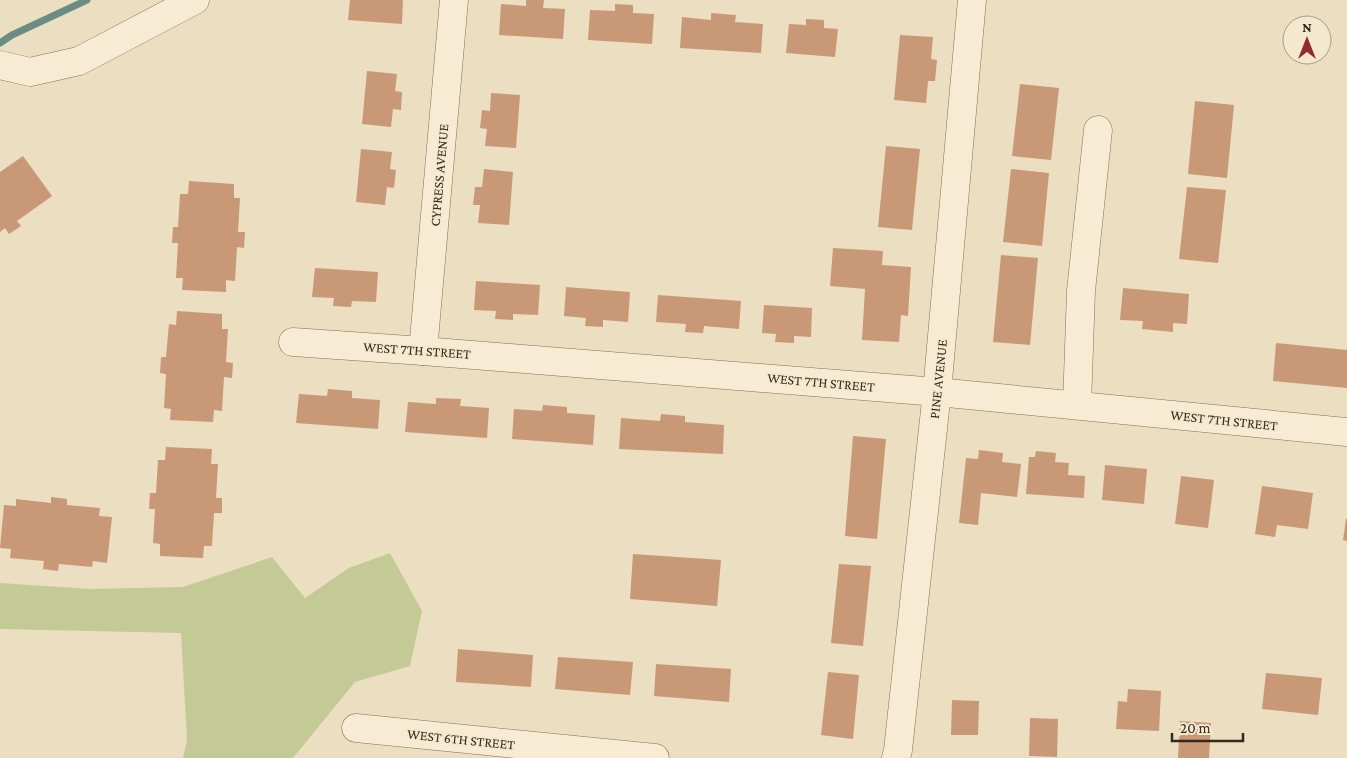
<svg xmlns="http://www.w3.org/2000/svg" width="1347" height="758" viewBox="0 0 1347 758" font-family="'Crimson Pro',serif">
	<rect width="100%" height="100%" fill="#ecdec0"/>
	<!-- green -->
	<path fill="#c4ca95" d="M390 553 422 611 410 666 355 682 293 758H183L187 740 181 633 0 629V583L90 589 183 587 272 557 305 598 349 568Z"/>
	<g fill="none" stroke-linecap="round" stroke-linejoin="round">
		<!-- stream -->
		<path stroke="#6b8c83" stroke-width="7" d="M0 43 12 35 87 0"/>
	</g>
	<!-- building -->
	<g fill="#c99877">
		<path d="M350 0H403L402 24 348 20Z"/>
		<path d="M526 0H544L543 8 565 9 563 39 499 35 501 4 526 6Z"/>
		<path d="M615 4 633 5V13L654 14 652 44 588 40 590 10 615 11Z"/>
		<path d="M711 13 736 15 735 22 763 24 761 53 680 48 682 17 711 20Z"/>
		<path d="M806 19 824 20V28L838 29 835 57 786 53 789 24 806 25Z"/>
		<path d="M900 35 933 37 931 59 937 60 935 81H928L926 103 894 100Z"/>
		<path d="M367 71 397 74 395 91 402 92 401 110 393 109 391 127 362 124Z"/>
		<path d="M1020 84 1059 88 1051 160 1012 156Z"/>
		<path d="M491 93 520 95 516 148 485 146 487 129 480 128 482 110 490 111Z"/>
		<path d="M1195 101 1234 105 1227 178 1188 174Z"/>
		<path d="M886 146 920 149 912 230 878 227Z"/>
		<path d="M361 149 392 152 390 169 396 170 394 188 387 187 385 205 356 202Z"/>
		<path d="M23 156 52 196 17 221 21 226 9 234 5 228 0 232V172Z"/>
		<path d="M484 169 513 172 509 225 478 223 480 205H473L475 187H482Z"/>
		<path d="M1011 169 1049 173 1042 246 1003 242Z"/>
		<path d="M189 181 234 184V198H240L238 232H245L244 248 237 247 235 281 226 280V292L182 290 183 278H176L178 243H172L173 227H178L180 194H188Z"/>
		<path d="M1187 187 1226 190 1218 263 1179 259Z"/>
		<path d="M833 248 883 251 882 265 911 267 908 316 901 315 899 342 862 340 865 289 830 286Z"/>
		<path d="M1001 255 1038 258 1030 345 993 342Z"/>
		<path d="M315 268 378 272 376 302 352 301 351 307 333 306 334 298 312 297Z"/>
		<path d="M476 281 540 285 538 315 513 314V320L495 319 496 311 474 310Z"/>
		<path d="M566 287 630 292 628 322 603 320V327L585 326 586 318 564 316Z"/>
		<path d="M1123 288 1189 294 1187 324 1173 323V332L1142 329 1143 321 1120 320Z"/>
		<path d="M658 295 741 301 739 329 704 326 703 333 685 332 686 324 656 322Z"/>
		<path d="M764 305 812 308 811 337 794 336V343L775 342 776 334 762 333Z"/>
		<path d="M177 311 222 314V329H228L226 362 233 363 232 378 224 377 222 411 214 410 213 422 170 420 171 409 164 408 166 374 160 373 161 357H166L169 324 176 325Z"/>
		<path d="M1276 343 1347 350V388L1273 381Z"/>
		<path d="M328 389 352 391V398L380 400 378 429 296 423 299 394 327 396Z"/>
		<path d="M436 398 461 399 460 406 489 408 487 438 405 432 408 402 436 404Z"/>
		<path d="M543 405 567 407V413L595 415 593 445 512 439 514 409 542 411Z"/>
		<path d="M661 414 685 416V422L724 425 723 454 619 449 621 418 660 421Z"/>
		<path d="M853 436 886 439 877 539 845 536Z"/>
		<path d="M166 447 212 449 211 464H218L216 498H222V513H214L212 546H204L203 558 160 556V544L153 543 155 509H149L150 493H156L158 460H165Z"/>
		<path d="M979 450 1003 453 1002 462 1021 464 1017 497 981 493 978 525 959 523 966 458 978 459Z"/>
		<path d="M1036 451 1056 453 1055 462 1069 463 1068 475 1085 476 1084 498 1026 494 1029 457H1035Z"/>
		<path d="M1105 465 1147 469 1144 504 1102 500Z"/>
		<path d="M1181 476 1214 480 1208 528 1175 524Z"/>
		<path d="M1262 486 1313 493 1308 529 1277 525 1275 537 1255 534Z"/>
		<path d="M51 497 67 499V505L100 508 99 516 112 517 107 563 93 561 92 567 59 564 58 571 43 569 44 561 10 558 11 549 0 548 4 505 16 506V499L51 503Z"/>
		<path d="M1346 519H1347V541L1343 540Z"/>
		<path d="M633 554 721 560 717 606 630 599Z"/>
		<path d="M839 564 871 566 863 646 831 643Z"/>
		<path d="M458 649 533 655 531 687 456 682Z"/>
		<path d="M558 657 633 662 630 695 555 689Z"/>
		<path d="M656 664 731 669 729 702 654 696Z"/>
		<path d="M828 672 859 675 853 739 821 735Z"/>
		<path d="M1266 673 1322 678 1318 715 1262 709Z"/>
		<path d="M1128 689 1161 691 1159 731 1116 729 1118 701 1127 702Z"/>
		<path d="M952 700 979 701 978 735H951Z"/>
		<path d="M1030 718 1058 719 1057 757 1029 756Z"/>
		<path d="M1180 721 1211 723 1209 758H1178Z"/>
	</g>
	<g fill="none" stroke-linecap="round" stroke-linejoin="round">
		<defs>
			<g id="minor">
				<path d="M0 65 30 72 79 61 195 0"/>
				<path d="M293 342 423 351 937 392 1347 432"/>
				<path d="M423 351 454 0"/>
				<path d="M1077 405 1081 291 1098 130"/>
				<path d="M356 728 655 758"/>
				<path d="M896 758 898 750 937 392 972 0"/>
			</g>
		</defs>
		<!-- minor casing -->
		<use href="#minor" stroke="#846f59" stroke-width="29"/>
		<!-- minor -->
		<use href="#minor" stroke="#f7ecd3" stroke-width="28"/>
	</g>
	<g text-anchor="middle" stroke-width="4" stroke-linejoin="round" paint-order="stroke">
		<!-- street labels -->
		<g font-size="14" fill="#35281d" stroke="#f4e9cf">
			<text transform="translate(439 175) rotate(-85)" y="5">CYPRESS AVENUE</text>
			<text transform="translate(417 350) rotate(4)" y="5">WEST 7TH STREET</text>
			<text transform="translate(938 379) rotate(-84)" y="5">PINE AVENUE</text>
			<text transform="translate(821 382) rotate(5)" y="5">WEST 7TH STREET</text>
			<text transform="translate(1224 420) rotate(6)" y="5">WEST 7TH STREET</text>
			<text transform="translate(461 739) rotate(6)" y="5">WEST 6TH STREET</text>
		</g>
	</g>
	<!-- north arrow -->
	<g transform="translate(1307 40)"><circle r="24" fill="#f4e9cf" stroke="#a89c88"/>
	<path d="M0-4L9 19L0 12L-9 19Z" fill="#912b2d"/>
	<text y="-8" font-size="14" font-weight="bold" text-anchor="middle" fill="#35281d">N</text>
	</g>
	<!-- scale -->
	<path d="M1172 733v8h71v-8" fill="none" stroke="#35281d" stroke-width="2.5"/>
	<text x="1180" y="733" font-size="15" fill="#35281d" stroke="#f4e9cf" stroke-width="4" paint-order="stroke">20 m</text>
</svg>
